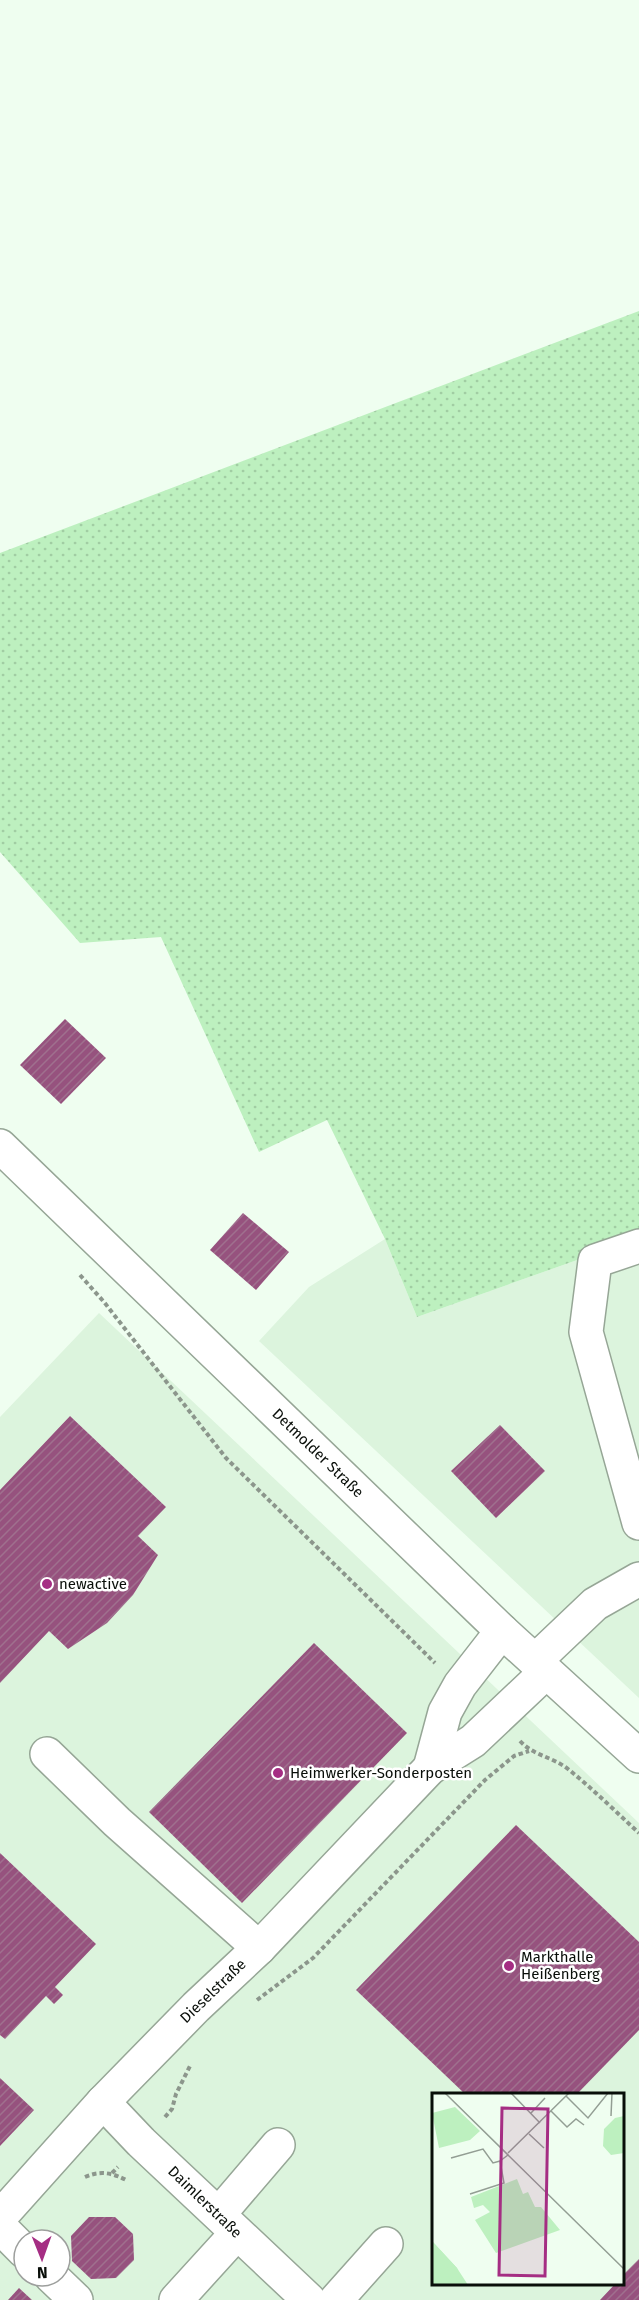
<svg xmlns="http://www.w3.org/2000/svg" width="639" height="2300" viewBox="0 0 639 2300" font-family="'Fira Sans',sans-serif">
	<defs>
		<pattern id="grass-dots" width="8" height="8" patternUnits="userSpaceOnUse" patternTransform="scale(1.5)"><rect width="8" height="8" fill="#bdf0bf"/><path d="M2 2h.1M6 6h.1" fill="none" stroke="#a1cda3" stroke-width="1.8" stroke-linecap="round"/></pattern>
		<pattern id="building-hatch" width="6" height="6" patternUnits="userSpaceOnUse" patternTransform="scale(1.5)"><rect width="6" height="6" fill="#96527e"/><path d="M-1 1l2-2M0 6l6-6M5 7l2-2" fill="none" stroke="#9f708e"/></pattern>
	</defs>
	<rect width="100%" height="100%" fill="#effef0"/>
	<!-- built -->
	<g fill="#dcf4dd" fill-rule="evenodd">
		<path d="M639 1238V1698L259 1341 309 1287 385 1239 417 1317Z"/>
		<path d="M99 1313 639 1823V2300H0V1417ZM434 2094H622V2284H434ZM24 2240H60V2276H24Z"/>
	</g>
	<!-- grass -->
	<path fill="url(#grass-dots)" d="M639 311V1238L417 1317 385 1239 327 1120 259 1152 161 937 80 943 0 852V553Z"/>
	<!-- building -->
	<g fill="url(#building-hatch)">
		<path d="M65 1019 106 1058 61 1104 20 1065Z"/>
		<path d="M243 1213 289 1252 256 1290 210 1250Z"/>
		<path d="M70 1416 166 1507 138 1536 158 1555 133 1595 107 1623 68 1649 49 1631 0 1683V1490Z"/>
		<path d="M500 1425 545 1471 496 1518 451 1471Z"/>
		<path d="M314 1643 407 1733 242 1903 149 1812Z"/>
		<path d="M516 1825 639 1942V2030L577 2094H465L356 1990Z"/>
		<path d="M0 1853 96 1944 55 1987 63 1995 54 2004 46 1996 5 2039 0 2035Z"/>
		<path d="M0 2078 34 2110 0 2146Z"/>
		<path d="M89 2217H115L133 2234 134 2260 116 2278 91 2279 72 2261 71 2236Z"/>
		<path d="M639 2259V2300H600L615 2284H622V2276Z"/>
		<path d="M19 2288 32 2300H8Z"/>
	</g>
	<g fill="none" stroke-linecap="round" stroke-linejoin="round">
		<defs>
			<g id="minor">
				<path d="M639 1246 595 1261 586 1332 639 1523"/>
				<path d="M535 1661 595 1604 639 1579"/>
				<path d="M47 1754 117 1822 259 1948"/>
				<path d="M430 1768 445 1712 460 1685 502 1631"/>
				<path d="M103 2102 141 2142 309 2300"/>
				<path d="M219 2214 278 2145"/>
				<path d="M0 2217 103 2102 196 2007 259 1948 430 1768 473 1741 546 1672"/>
				<path d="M0 2227 24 2251"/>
				<path d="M51 2276 76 2300"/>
				<path d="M176 2300 237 2233"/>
				<path d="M336 2300 386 2244"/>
			</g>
			<path id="major" d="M0 1146 502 1631 639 1756"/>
		</defs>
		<!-- minor casing -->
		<use href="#minor" stroke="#96a696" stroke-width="36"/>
		<!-- major casing -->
		<use href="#major" stroke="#96a696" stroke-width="36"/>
		<!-- path -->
		<g stroke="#8c968c" stroke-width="4" stroke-dasharray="4.5 3" stroke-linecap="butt">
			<path d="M80 1275 104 1302 226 1458 435 1663"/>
			<path d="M520 1741C534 1756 551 1756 568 1769 593 1789 616 1812 639 1833"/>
			<path d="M257 2000 313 1958 485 1780 514 1756 529 1751"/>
			<path d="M165 2117 172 2109 176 2094 190 2066"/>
			<path d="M112 2173 118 2167"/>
			<path d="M85 2177C101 2170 113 2173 128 2181"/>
		</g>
		<!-- minor -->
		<use href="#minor" stroke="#fff" stroke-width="33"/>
		<!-- major -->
		<use href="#major" stroke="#fff" stroke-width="33"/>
	</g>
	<!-- markers -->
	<g fill="#a52d83" stroke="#fff" stroke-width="2">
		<circle cx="47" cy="1584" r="6"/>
		<circle cx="278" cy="1773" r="6"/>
		<circle cx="509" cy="1966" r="6"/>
	</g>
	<g text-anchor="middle" stroke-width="5" stroke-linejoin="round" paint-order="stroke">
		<!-- street labels -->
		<g font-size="15" fill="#090e09" stroke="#fff">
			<text transform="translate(318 1453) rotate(44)" y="5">Detmolder Straße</text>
			<text transform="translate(213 1991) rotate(-44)" y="5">Dieselstraße</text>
			<text transform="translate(205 2202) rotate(44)" y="5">Daimlerstraße</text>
		</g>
		<!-- poi labels -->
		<g font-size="15" fill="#090e09" stroke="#fff" text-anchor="start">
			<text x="59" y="1589">newactive</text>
			<text x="290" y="1778">Heimwerker-Sonderposten</text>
			<text x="521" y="1962">Markthalle<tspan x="521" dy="17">Heißenberg</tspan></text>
		</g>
	</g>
	<!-- overview -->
	<g transform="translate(432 2093)">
		<rect width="192" height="192" fill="#effef0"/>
		<path d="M23 14 48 38 38 47 7 55 0 20ZM85 86 91 101 96 99 103 114H109L128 137 64 160 43 127 58 119 51 112 42 115 39 104ZM0 148 25 175 36 192H0Z" fill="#bdf0bf"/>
		<path d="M192 23V60L179 62 171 53 172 36 183 25ZM0 148 25 175 28 184 0 163Z" fill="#bdf0bf"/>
		<path fill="none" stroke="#939e94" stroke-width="1.5" d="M13 0 192 176M79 0 108 30M134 3 156 25 176 0M119 18 135 34 144 26 152 32M99 20 113 5M179 23 180 0M97 41 112 55M76 60 137 0M19 65 51 56 61 70 68 68M38 101 72 90 68 68 76 62"/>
		<path fill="#a52d83" fill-opacity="0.15" stroke="#a52d83" stroke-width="3" d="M70 15 116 16 113 183 67 182Z"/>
		<rect width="192" height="192" fill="none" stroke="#090e09" stroke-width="3"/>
	</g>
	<!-- north arrow -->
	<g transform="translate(42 2258) rotate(179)"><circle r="28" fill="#ffffff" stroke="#9d9f9d" stroke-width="1.5"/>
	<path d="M0-4.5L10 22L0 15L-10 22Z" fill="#a52d83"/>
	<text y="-9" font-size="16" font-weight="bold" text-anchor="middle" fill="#090e09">N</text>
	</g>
</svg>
